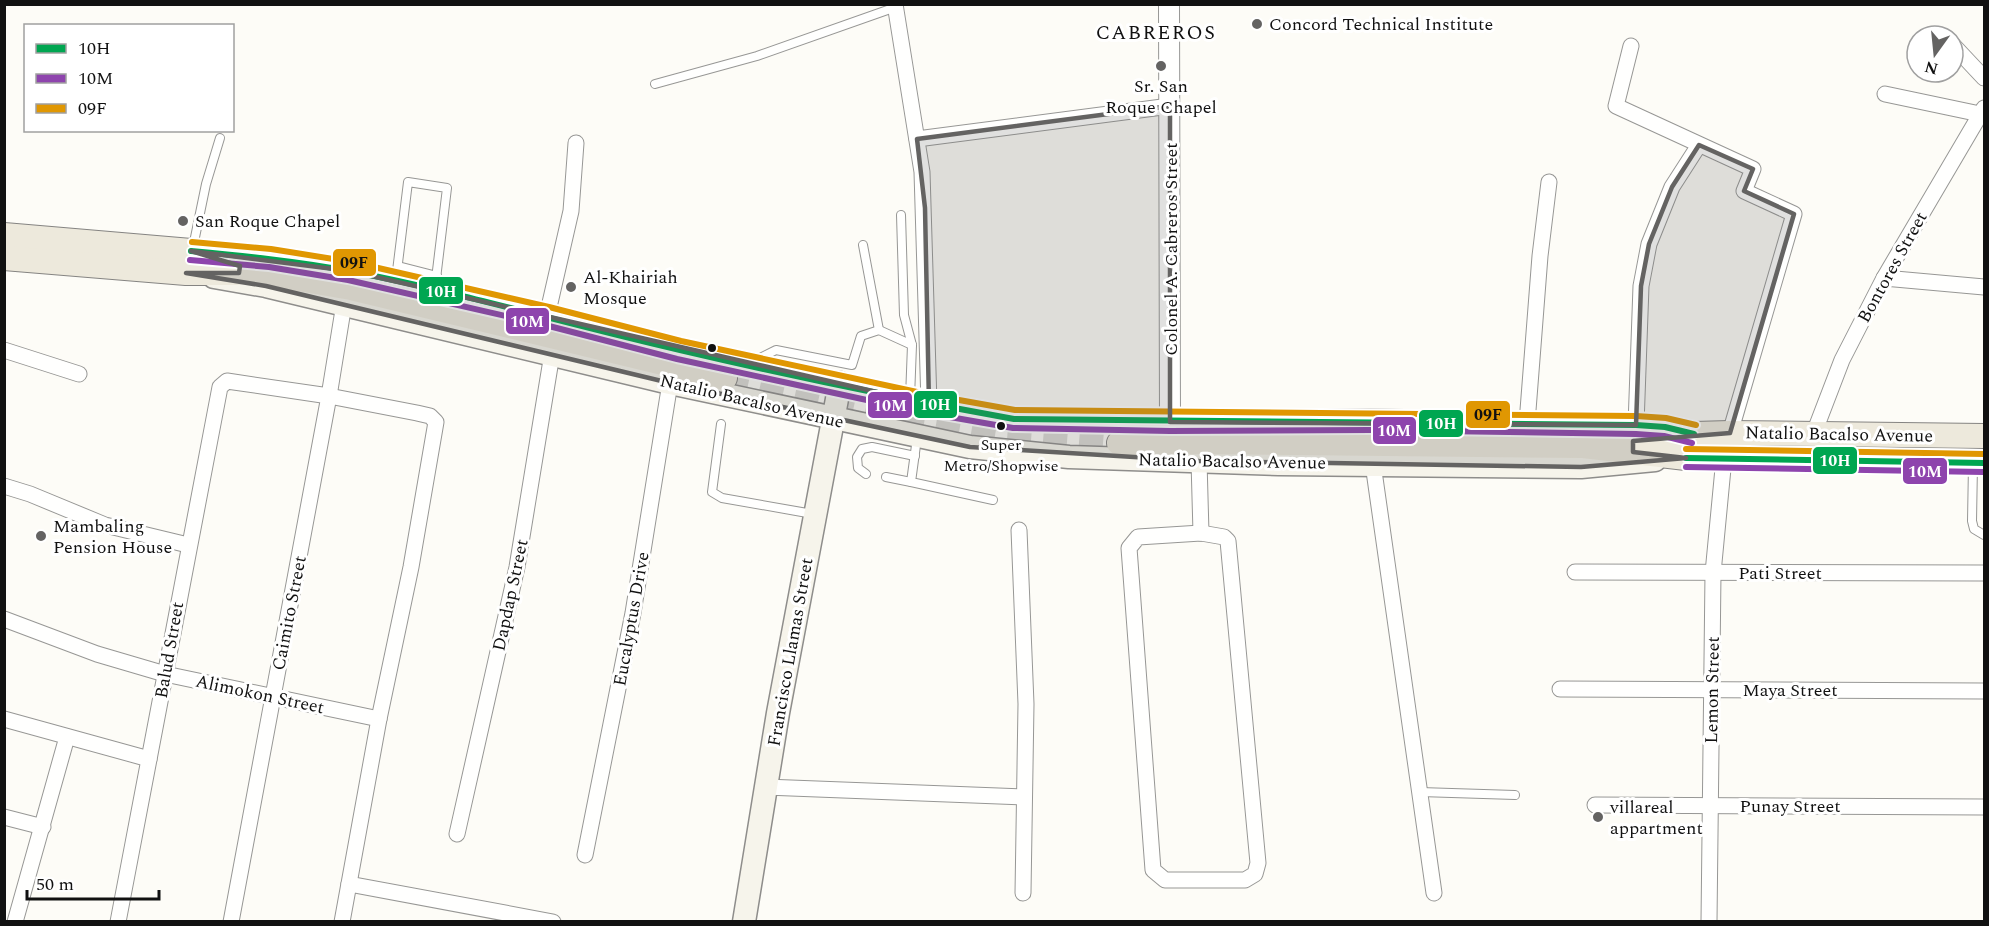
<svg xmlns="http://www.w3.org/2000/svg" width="1989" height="926" viewBox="0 0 1989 926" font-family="Spectral,serif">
	<rect width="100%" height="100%" fill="#fdfcf7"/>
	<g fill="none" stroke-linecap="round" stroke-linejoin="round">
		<!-- primary-tunnel -->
		<path stroke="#dad9d4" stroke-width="24" stroke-dasharray="24 12" stroke-linecap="butt" d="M725 378 882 412 1007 434 1119 443"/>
		<defs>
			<g id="service">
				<path d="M655 84 757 56 896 7"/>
				<path d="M901 215 904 315 912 345 910 398"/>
				<path d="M863 245 879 330"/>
				<path d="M193 247 206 184 220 138"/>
				<path d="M398 266 437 276"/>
				<path d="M396 279 408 182 447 188 435 287"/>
				<path d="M754 361 776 350 852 365 861 336 879 330 912 345"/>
				<path d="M721 424 712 492 722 498 813 514"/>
				<path d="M917 438 911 482 993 500"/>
				<path d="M1973 465 1972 521 1974 529 1984 535"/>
				<path d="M866 474 858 468 857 457 862 449 872 447 915 456"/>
				<path d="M886 477 911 482"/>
				<path d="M1420 792 1515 795"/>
			</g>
			<g id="minor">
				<path d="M895 4 922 172 929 404"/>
				<path d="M1953 45 1984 78"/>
				<path d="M1631 46 1616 106 1753 169 1744 191 1794 214 1730 433"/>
				<path d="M1885 94 1980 114"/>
				<path d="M917 139 1170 106"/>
				<path d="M1884 278 1984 287"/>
				<path d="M547 316 571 211 576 143"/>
				<path d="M4 350 79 374"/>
				<path d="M1527 423 1540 256 1549 182"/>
				<path d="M1636 425 1641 286 1649 244 1672 187 1699 145"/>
				<path d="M1814 433 1842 360 1884 278 1984 108"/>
				<path d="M1199 461 1201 533"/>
				<path d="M1373 464 1434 893"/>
				<path d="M4 486 30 494 105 525 188 545"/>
				<path d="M1019 530 1026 704 1023 893"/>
				<path d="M1201 533 1224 537 1228 541 1258 863 1255 874 1245 880H1165L1153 870 1129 548 1138 537Z"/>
				<path d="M1575 572 1984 573"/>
				<path d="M4 619 97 654 165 674 379 719"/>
				<path d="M1560 689 1984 691"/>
				<path d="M4 719 149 759"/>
				<path d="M765 787 1023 797"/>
				<path d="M1595 805 1984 807"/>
				<path d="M4 817 43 827"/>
				<path d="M457 834 517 567 552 354"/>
				<path d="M585 855 633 613 670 383"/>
				<path d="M349 884 553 922"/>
				<path d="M15 922 67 737"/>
				<path d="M118 922 220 387 227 381 329 396 417 413 430 416 436 422 411 567 379 719 342 922"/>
				<path d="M231 922 329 396 344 304"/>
				<path d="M1709 922 1713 573 1724 458"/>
			</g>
			<path id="tertiary" d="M1169 4 1170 422"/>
			<g id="secondary">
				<path d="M219 254 270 258 350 271 547 316 679 350 929 404 1014 419 1170 422 1370 421 1636 425 1665 427 1683 431"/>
				<path d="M214 277 266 286 670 383 970 447 1069 457 1279 464 1581 467 1655 460"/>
				<path d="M744 922 778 713 840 383"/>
			</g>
			<g id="primary">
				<path d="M4 235 191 251 263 273 351 288 725 378"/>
				<path d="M4 258 186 273H237"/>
				<path d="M1627 441 1694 434 1730 433 1984 436"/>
				<path d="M1119 443 1200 442 1583 446 1686 458 1984 463"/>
			</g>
		</defs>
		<!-- service casing -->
		<use href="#service" stroke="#979795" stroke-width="10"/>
		<!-- minor casing -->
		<use href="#minor" stroke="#979795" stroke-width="17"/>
		<!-- tertiary casing -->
		<use href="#tertiary" stroke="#979795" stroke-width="22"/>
		<!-- secondary casing -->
		<use href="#secondary" stroke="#8e8d8b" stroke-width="25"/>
		<!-- primary casing -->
		<use href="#primary" stroke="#858482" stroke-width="26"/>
		<!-- service -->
		<use href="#service" stroke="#fffffe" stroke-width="8"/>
		<!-- minor -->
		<use href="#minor" stroke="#fffffe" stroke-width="15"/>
		<!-- tertiary -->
		<use href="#tertiary" stroke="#fffffe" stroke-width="20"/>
		<!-- secondary -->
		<use href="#secondary" stroke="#f6f4eb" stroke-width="22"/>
		<!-- primary -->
		<use href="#primary" stroke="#ede9dc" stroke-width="24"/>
		<defs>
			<g id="bus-1">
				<path d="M191 251C244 256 296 261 349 271 460 292 570 325 680 350 791 376 902 399 1014 419L1636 425 1665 427 1694 434"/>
				<path d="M1686 458 1984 463"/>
			</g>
			<g id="bus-2">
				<path d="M190 260 269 267 348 280 545 325 677 359 927 413 1013 428 1170 431 1370 430 1636 434 1664 436 1692 443"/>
				<path d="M1686 467 1984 472"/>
			</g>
			<g id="bus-3">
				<path d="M192 242 271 249 352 262 549 307 681 341 931 395 1015 410 1636 416 1666 418 1696 425"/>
				<path d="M1686 449 1984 454"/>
			</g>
		</defs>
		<!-- bus-1 casing -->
		<use href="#bus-1" stroke="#fff" stroke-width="10"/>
		<!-- bus-2 casing -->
		<use href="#bus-2" stroke="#fff" stroke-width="10"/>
		<!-- bus-3 casing -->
		<use href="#bus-3" stroke="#fff" stroke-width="10"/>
		<!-- bus-1 -->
		<use href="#bus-1" stroke="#00a651" stroke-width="6"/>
		<!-- bus-2 -->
		<use href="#bus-2" stroke="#8e44ad" stroke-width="6"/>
		<!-- bus-3 -->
		<use href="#bus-3" stroke="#e09702" stroke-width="6"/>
	</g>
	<!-- marked area -->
	<path fill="#646362" fill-opacity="0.2" stroke="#646362" stroke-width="4.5" stroke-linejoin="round" d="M1170 106V422L1636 425 1641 286 1649 244 1672 187 1699 145 1753 169 1744 191 1794 214 1730 433 1633 441V452L1686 458 1581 467 1199 461 970 447 670 383 266 286 186 273H239L240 266 191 251 350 271 929 404 925 208 917 139Z"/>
	<!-- markers -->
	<g fill="#646362" stroke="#fff" stroke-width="2">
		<circle cx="1257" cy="24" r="6"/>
		<circle cx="1161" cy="66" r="6"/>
		<circle cx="183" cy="221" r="6"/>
		<circle cx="571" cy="287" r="6"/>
		<circle cx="41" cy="536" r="6"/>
		<circle cx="1598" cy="817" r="6"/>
	</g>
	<g fill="#111" stroke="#fff" stroke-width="2">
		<circle cx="712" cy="348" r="5"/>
		<circle cx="1001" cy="426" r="5"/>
	</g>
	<g text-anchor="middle" stroke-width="6" stroke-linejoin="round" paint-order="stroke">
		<!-- bus labels -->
		<g font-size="16" fill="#111" stroke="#fff">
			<text x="1001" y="450">Super<tspan x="1001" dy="21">Metro/Shopwise</tspan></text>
		</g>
		<!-- poi labels -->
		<g font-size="18" fill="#111" stroke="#fff" text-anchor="start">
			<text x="1269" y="30">Concord Technical Institute</text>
			<text x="1161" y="92" text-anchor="middle">Sr. San<tspan x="1161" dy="21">Roque Chapel</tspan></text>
			<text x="195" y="227">San Roque Chapel</text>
			<text x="583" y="283">Al-Khairiah<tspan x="583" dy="21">Mosque</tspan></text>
			<text x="53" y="532">Mambaling<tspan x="53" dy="21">Pension House</tspan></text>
			<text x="1610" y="813">villareal<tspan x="1610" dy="21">appartment</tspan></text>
		</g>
		<!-- street labels -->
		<g font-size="18" fill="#111" stroke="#fff">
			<text transform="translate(1171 249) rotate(-90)" y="6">Colonel A. Cabreros Street</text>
			<text transform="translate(1892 267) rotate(-61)" y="6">Bontores Street</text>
			<text transform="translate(752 401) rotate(13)" y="6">Natalio Bacalso Avenue</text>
			<text transform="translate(1839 434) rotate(1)" y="6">Natalio Bacalso Avenue</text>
			<text transform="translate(1232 461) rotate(1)" y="6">Natalio Bacalso Avenue</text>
			<text x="1780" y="579">Pati Street</text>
			<text transform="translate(510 595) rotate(-78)" y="6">Dapdap Street</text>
			<text transform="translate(289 613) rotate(-79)" y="6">Caimito Street</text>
			<text transform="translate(631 619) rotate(-80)" y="6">Eucalyptus Drive</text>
			<text transform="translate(169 650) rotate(-80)" y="6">Balud Street</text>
			<text transform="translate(790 652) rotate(-80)" y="6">Francisco Llamas Street</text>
			<text transform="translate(1712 690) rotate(-89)" y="6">Lemon Street</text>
			<text x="1790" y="696">Maya Street</text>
			<text transform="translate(260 694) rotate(12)" y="6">Alimokon Street</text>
			<text x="1790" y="812">Punay Street</text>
		</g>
		<!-- neighbourhood labels -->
		<g font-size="20" letter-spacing="1.5" fill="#111" stroke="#fff">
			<text x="1156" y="39">CABREROS</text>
		</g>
	</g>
	<g stroke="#fff" stroke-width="2">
		<rect x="332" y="248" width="45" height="29" rx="6" fill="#e09702"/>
		<rect x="418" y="276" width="46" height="29" rx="6" fill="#00a651"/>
		<rect x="505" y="307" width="45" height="28" rx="6" fill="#8e44ad"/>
		<rect x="913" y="390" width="45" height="29" rx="6" fill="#00a651"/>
		<rect x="867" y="391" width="46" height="28" rx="6" fill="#8e44ad"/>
		<rect x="1465" y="400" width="46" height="29" rx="6" fill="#e09702"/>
		<rect x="1418" y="409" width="46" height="29" rx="6" fill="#00a651"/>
		<rect x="1372" y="416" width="45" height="29" rx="6" fill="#8e44ad"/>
		<rect x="1812" y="446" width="46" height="29" rx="6" fill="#00a651"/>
		<rect x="1902" y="457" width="46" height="28" rx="6" fill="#8e44ad"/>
	</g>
	<g font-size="16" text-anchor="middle" font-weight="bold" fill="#fff">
		<text x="441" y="297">10H</text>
		<text x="527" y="327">10M</text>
		<text x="935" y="410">10H</text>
		<text x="890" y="411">10M</text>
		<text x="1441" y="429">10H</text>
		<text x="1394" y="436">10M</text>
		<text x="1835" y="466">10H</text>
		<text x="1925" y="477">10M</text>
	</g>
	<g font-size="16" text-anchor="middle" font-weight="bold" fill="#111">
		<text x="354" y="268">09F</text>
		<text x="1488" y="420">09F</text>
	</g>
	<!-- border -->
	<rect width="1989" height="926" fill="none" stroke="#111111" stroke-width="12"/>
	<!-- legend -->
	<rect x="24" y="24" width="210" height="108" fill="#ffffff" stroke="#a0a0a0" stroke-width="1.5"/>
	<rect x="36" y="44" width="30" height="9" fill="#00a651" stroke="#a0a0a0" stroke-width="1.5"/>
	<text x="78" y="54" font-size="18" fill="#111111">10H</text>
	<rect x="36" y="74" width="30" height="9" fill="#8e44ad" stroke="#a0a0a0" stroke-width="1.5"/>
	<text x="78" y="84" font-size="18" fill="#111111">10M</text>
	<rect x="36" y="104" width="30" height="9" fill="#e09702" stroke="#a0a0a0" stroke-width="1.5"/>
	<text x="78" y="114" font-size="18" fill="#111111">09F</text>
	<!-- north arrow -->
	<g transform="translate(1935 54) rotate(195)"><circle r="28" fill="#ffffff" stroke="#a0a0a0" stroke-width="1.5"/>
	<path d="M0-4.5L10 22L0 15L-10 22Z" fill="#646362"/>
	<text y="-9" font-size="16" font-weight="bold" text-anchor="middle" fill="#111111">N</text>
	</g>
	<!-- scale -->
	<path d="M27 890v9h132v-9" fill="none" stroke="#111111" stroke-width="3"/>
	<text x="36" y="890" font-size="18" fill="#111111" stroke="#ffffff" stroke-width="4.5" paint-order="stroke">50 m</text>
</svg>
